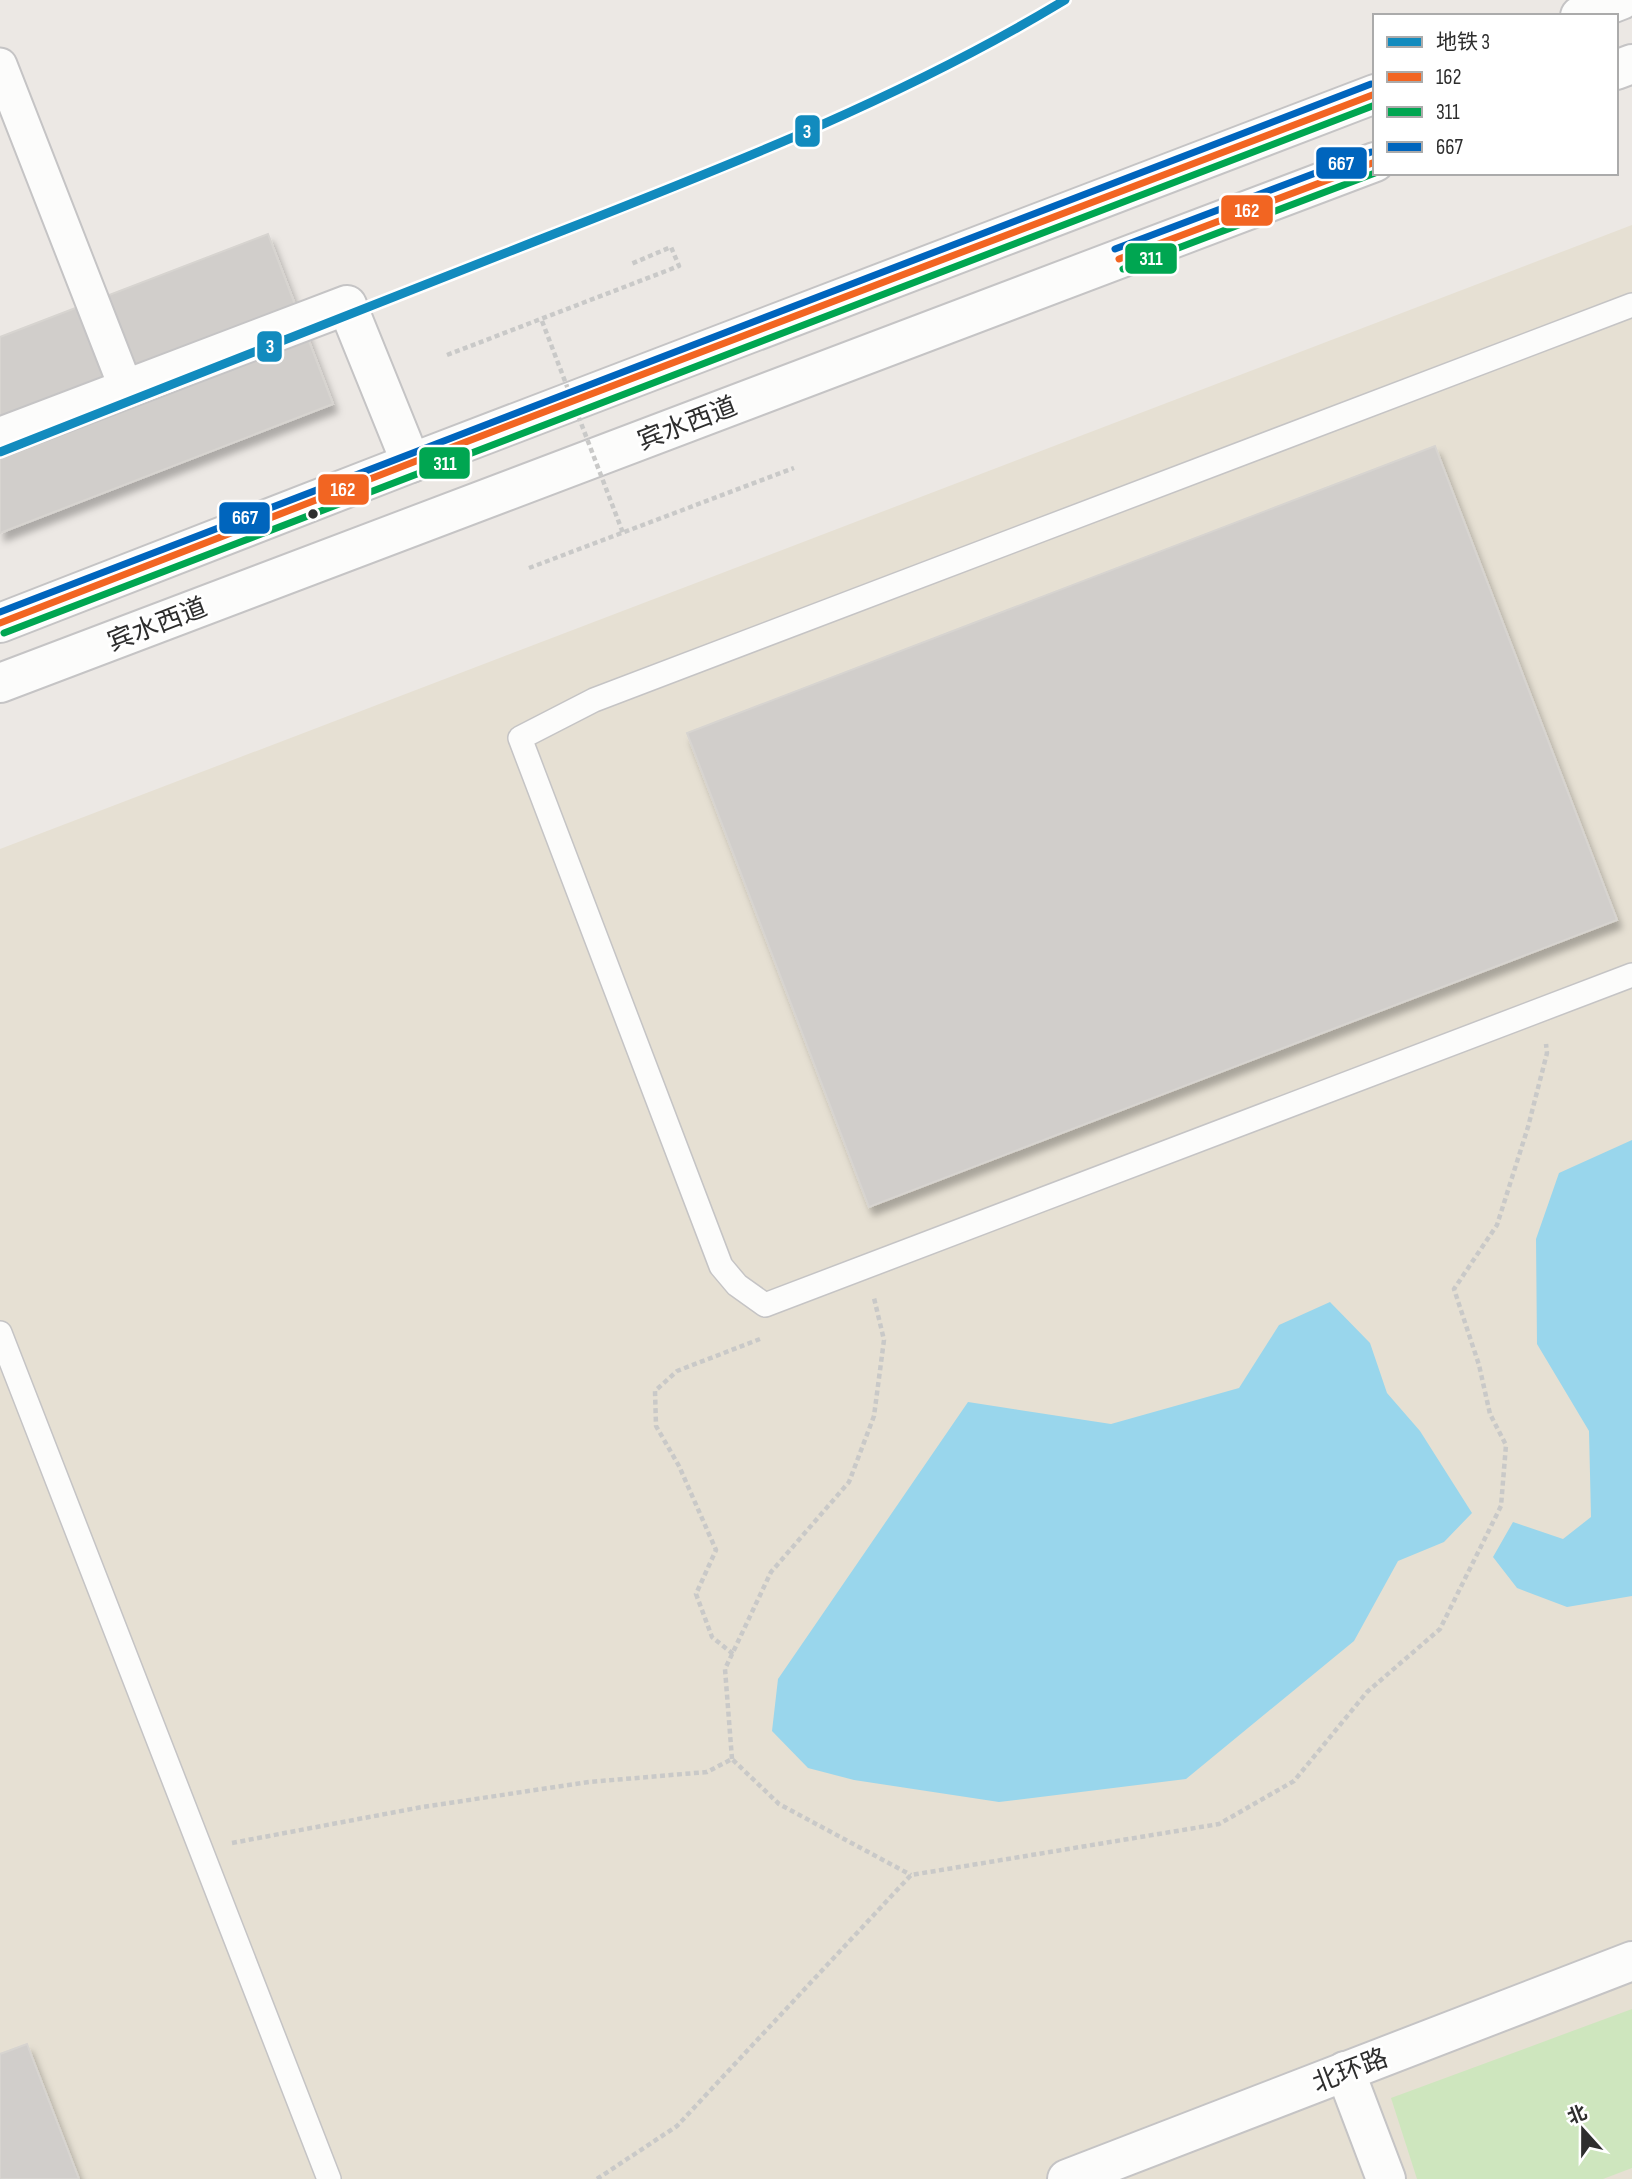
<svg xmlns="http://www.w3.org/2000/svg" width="1632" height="2179" viewBox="0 0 1632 2179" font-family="'Sofia Sans Condensed','Noto Sans SC',sans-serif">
	<defs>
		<filter id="shadow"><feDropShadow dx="4.5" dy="8" stdDeviation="3.5" flood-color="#0004"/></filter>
	</defs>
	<rect width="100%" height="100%" fill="#ece8e4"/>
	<!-- education -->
	<path fill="#e6e0d3" d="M1632 225V2179H0V849Z"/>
	<!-- green -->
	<path fill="#cee6be" d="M1632 2009V2168L1603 2179H1417L1391 2098Z"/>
	<!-- water -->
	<g fill="#99d6ec">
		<path d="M1632 1140V1596L1567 1607 1517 1588 1493 1557 1513 1522 1563 1539 1591 1517 1589 1431 1537 1344 1536 1239 1559 1173Z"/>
		<path d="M1330 1302 1370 1343 1387 1393 1420 1431 1472 1513 1444 1542 1398 1561 1354 1641 1186 1779 999 1802 854 1780 808 1768 772 1731 778 1679 968 1402 1111 1424 1239 1388 1279 1325Z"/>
	</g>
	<!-- building -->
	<g fill="#d1cecb" stroke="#d7d4d0" stroke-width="2" filter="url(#shadow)">
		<path d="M268 234 333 404 0 533V337Z"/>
		<path d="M1435 446 1617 920 869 1207 687 733Z"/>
		<path d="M27 2044 79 2179H0V2054Z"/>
	</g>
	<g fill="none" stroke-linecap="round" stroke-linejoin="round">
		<defs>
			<g id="service">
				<path d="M1632 305 594 700 520 738 721 1266 737 1285 765 1305 1632 975"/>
				<path d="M0 1333 329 2179"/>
			</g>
			<path id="pedestrian" d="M0 65 126 388"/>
			<g id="minor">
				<path d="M0 437 347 305 411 463"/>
				<path d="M1345 2071 1386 2179"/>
				<path d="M1067 2179 1632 1961"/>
			</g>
			<g id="secondary">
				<path d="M1580 16 1621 0"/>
				<path d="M1616 70 1632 64"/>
				<path d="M0 623 411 463 1375 94"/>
				<path d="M0 683 1375 162"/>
			</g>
		</defs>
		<!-- service casing -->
		<use href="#service" stroke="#c5c4c5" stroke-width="26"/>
		<!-- pedestrian casing -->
		<use href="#pedestrian" stroke="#c5c4c5" stroke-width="37"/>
		<!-- minor casing -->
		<use href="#minor" stroke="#c5c4c5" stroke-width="42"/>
		<!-- secondary casing -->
		<use href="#secondary" stroke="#c5c4c5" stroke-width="42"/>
		<!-- path -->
		<g stroke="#c9c9c8" stroke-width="4.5" stroke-dasharray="5 3.5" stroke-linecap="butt">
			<path d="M447 355 679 266 671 247 631 264"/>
			<path d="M529 568 794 468"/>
			<path d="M733 1654 712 1637 696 1594 716 1550 679 1466 656 1426 655 1391 677 1371 760 1339"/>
			<path d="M732 1759 725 1669 771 1572 849 1482 874 1416 884 1340 874 1298"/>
			<path d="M232 1843 422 1807 589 1782 707 1772 732 1759 779 1804 911 1875"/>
			<path d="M597 2179 677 2126 911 1875 1219 1824 1294 1781 1367 1692 1440 1629 1501 1506 1506 1445 1490 1414 1479 1365 1454 1289 1497 1225 1528 1127 1547 1053 1546 1044"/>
		</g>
		<!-- service -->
		<use href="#service" stroke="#fcfcfb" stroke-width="23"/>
		<!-- pedestrian -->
		<use href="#pedestrian" stroke="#fcfcfb" stroke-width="33"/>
		<!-- minor -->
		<use href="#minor" stroke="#fcfcfb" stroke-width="38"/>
		<!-- secondary -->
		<use href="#secondary" stroke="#fcfcfb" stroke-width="38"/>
		<!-- path-bridge -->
		<path stroke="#c9c9c8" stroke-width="4.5" stroke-dasharray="5 3.5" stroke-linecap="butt" d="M542 321 623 533"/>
		<defs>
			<g id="bus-1">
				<path d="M1119 259 1375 162"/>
				<path d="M0 623 411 463 1375 94"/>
			</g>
			<g id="bus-2">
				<path d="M1123 269 1375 173"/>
				<path d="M4 633 1375 105"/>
			</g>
			<g id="bus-3">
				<path d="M1115 249 1371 152"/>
				<path d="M0 612 1371 84"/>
			</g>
		</defs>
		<!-- bus-1 casing -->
		<use href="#bus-1" stroke="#fff" stroke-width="12"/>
		<!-- bus-2 casing -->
		<use href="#bus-2" stroke="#fff" stroke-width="12"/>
		<!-- bus-3 casing -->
		<use href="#bus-3" stroke="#fff" stroke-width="12"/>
		<!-- bus-1 -->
		<use href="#bus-1" stroke="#f26522" stroke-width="7"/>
		<!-- bus-2 -->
		<use href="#bus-2" stroke="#00a651" stroke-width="7"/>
		<!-- bus-3 -->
		<use href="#bus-3" stroke="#0065bd" stroke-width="7"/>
		<defs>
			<path id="metro-1" d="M0 452C179 382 358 312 536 241 717 170 898 101 1065 0"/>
		</defs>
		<!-- metro-1 casing -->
		<use href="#metro-1" stroke="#fff" stroke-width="14"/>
		<!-- metro-1 -->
		<use href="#metro-1" stroke="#128bbe" stroke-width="9"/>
	</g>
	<!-- markers -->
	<circle fill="#2e2e2e" stroke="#fff" stroke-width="2.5" cx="313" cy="514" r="6"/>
	<g text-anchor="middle" stroke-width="6" stroke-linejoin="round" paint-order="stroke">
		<!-- street labels -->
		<g font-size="26" fill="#2e2e2e" stroke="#fff">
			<text transform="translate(687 423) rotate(-21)" y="9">宾水西道</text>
			<text transform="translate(157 624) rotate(-21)" y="9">宾水西道</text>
			<text transform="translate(1350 2070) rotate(-21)" y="9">北环路</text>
		</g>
	</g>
	<g stroke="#fff" stroke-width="2.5">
		<rect x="794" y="114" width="27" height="34" rx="7" fill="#128bbe"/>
		<rect x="1315" y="146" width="53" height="34" rx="7" fill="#0065bd"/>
		<rect x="1220" y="194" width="54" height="33" rx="7" fill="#f26522"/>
		<rect x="1124" y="242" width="54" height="33" rx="7" fill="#00a651"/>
		<rect x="256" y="330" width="27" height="33" rx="7" fill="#128bbe"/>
		<rect x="418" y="446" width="53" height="34" rx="7" fill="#00a651"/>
		<rect x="317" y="473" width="53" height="33" rx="7" fill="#f26522"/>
		<rect x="218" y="501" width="53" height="34" rx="7" fill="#0065bd"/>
	</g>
	<g font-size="19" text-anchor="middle" font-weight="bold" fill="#fff">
		<text x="807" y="138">3</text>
		<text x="1341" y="170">667</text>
		<text x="1247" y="217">162</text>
		<text x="1151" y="265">311</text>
		<text x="270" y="353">3</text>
		<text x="445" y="470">311</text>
		<text x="343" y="496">162</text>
		<text x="245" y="524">667</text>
	</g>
	<!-- legend -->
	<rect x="1373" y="14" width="245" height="161" fill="#ffffff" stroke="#ababab" stroke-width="2"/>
	<rect x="1387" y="37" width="35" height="10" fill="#128bbe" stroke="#ababab" stroke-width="2"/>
	<text x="1436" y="49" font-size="21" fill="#2e2e2e">地铁 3</text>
	<rect x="1387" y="72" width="35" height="10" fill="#f26522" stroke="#ababab" stroke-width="2"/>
	<text x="1436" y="84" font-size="21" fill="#2e2e2e">162</text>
	<rect x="1387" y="107" width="35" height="10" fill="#00a651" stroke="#ababab" stroke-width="2"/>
	<text x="1436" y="119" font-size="21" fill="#2e2e2e">311</text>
	<rect x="1387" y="142" width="35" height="10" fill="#0065bd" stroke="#ababab" stroke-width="2"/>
	<text x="1436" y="154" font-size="21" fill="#2e2e2e">667</text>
	<!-- north arrow -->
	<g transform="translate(1583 2130) rotate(339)" stroke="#ffffff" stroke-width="5" paint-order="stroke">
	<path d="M0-5L12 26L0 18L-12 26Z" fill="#2e2e2e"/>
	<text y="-10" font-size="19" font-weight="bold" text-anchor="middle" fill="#2e2e2e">北</text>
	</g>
</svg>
